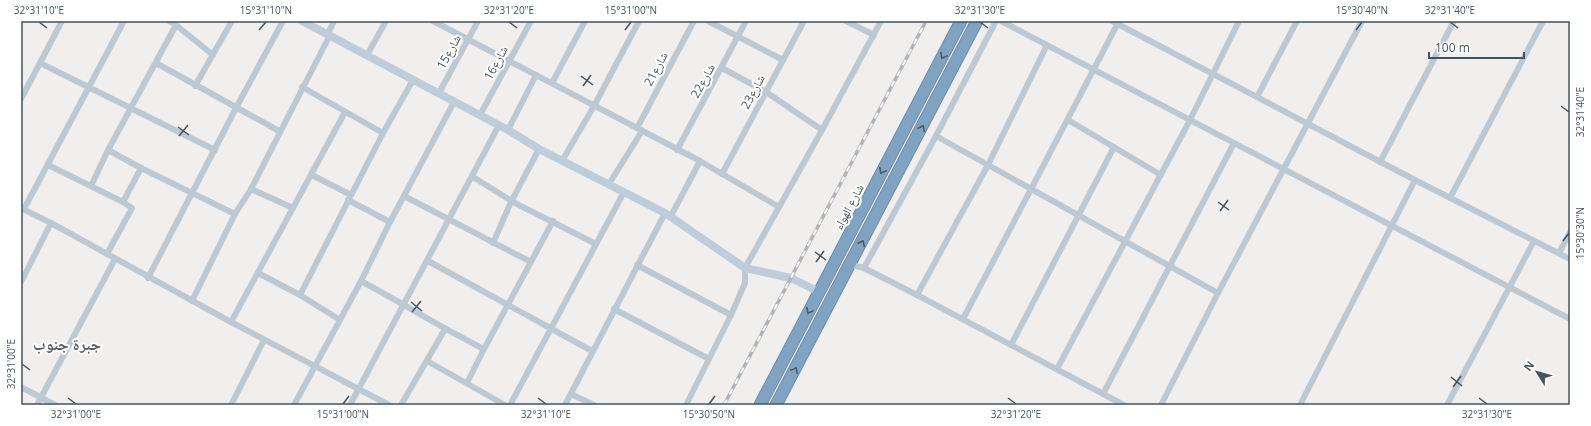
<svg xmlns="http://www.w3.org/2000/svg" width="1591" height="426" viewBox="0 0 1591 426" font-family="'Open Sans','Noto Naskh Arabic',sans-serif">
	<rect width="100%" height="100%" fill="#f1eeee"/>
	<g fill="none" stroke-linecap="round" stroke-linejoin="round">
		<defs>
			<g id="highway">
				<path d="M760 405 961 21"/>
				<path d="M776 405 977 21"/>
			</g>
		</defs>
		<!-- highway casing -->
		<use href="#highway" stroke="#6c8ead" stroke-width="13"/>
		<!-- street -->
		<g stroke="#bdc9d2" stroke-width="6">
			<path d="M169 21 176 25 213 55"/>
			<path d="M433 21 700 161 779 207"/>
			<path d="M708 21 783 60"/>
			<path d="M846 21 874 35"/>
			<path d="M1001 21 1570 319"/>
			<path d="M1112 21 1415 180 1570 259"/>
			<path d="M328 34 334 21"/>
			<path d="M367 55 386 21"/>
			<path d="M40 63 215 150"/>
			<path d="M156 63 279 131"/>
			<path d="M722 68 766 92 822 130"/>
			<path d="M552 83 585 21"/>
			<path d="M195 86 232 21"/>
			<path d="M302 87 383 133"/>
			<path d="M439 93 478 21"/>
			<path d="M1257 97 1297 21"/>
			<path d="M21 99 62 21"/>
			<path d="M480 115 531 21"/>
			<path d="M1068 120 1161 175"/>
			<path d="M637 128 694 21"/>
			<path d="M508 130 536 75"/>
			<path d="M936 136 1218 293"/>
			<path d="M108 150 141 168 235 214"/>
			<path d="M677 150 746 21"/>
			<path d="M562 161 594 106 639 21"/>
			<path d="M1380 162 1454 21"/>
			<path d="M48 165 123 202 132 208 107 254"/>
			<path d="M722 174 804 21"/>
			<path d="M312 175 351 195"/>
			<path d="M473 177 515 203 596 244"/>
			<path d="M609 184 642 131"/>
			<path d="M91 186 108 150 176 25"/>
			<path d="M251 189 293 208"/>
			<path d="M404 196 531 262"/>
			<path d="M1450 198 1543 21"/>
			<path d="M348 200 390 222"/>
			<path d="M123 202 141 168"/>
			<path d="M21 208 51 223 231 322 389 405"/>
			<path d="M24 209 124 21"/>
			<path d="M671 216 700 161"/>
			<path d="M493 243 511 202 539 149"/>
			<path d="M1559 253 1570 232"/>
			<path d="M428 261 592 351"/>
			<path d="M637 265 731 315"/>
			<path d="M851 265 864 268 917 295 1124 405"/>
			<path d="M864 268 936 136 996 21"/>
			<path d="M258 273 300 295 340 320"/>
			<path d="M148 278 236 108 283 21"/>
			<path d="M361 281C402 303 442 328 484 349"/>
			<path d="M21 282 51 223"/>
			<path d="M300 295 383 133 413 80"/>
			<path d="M917 295 988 165 1047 45"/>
			<path d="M192 301 235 214 251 189 330 35"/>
			<path d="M614 309 709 359"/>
			<path d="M963 319 1119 21"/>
			<path d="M231 322 345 112"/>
			<path d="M1011 345 1114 147"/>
			<path d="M427 361 505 405"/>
			<path d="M1057 369 1190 120 1239 21"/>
			<path d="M467 383 484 349 553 221"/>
			<path d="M21 387 55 405"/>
			<path d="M571 394 594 405"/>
			<path d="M1103 394 1234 143"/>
			<path d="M37 405 115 259"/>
			<path d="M231 405 264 340"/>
			<path d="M294 405 361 281 390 222 454 102"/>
			<path d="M350 405 499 125"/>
			<path d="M401 405 445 329"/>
			<path d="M510 405 624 192"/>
			<path d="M565 405 665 213"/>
			<path d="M686 405 731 315 745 283V268L822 130 881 21"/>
			<path d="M1161 405 1218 293 1362 21"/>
			<path d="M1300 405 1415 180"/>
			<path d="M1447 405 1534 241"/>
		</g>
		<!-- secondary -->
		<path stroke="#bfccd9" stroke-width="8" d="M302 21 508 130 539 149 665 213 745 268 791 278 819 292"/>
		<!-- highway -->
		<use href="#highway" stroke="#81a3c2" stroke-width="11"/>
		<defs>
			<path id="rail" d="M724 405 926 21"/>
		</defs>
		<!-- rail casing -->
		<use href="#rail" stroke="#b0b4b9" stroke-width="3.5"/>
		<!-- rail -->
		<use href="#rail" stroke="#fff" stroke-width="2" stroke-dasharray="6" stroke-linecap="butt"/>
	</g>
	<!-- one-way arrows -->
	<defs><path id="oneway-chevron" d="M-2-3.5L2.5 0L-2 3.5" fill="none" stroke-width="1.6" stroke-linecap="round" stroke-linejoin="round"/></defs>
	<g stroke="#4b5b67">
		<use href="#oneway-chevron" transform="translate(943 56) rotate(118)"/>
		<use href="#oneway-chevron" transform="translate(922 128) rotate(-63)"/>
		<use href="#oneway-chevron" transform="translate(882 171) rotate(118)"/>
		<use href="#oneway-chevron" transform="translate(862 243) rotate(-63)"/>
		<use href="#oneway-chevron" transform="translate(809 311) rotate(118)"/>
		<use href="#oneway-chevron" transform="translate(795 370) rotate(-62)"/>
	</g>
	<!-- ticks -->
	<path fill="none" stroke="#45535d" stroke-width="1.5" d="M39 22 47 28M509 22 517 28M980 22 988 28M1450 22 1458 28M259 30 266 22M625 30 631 22M1356 30 1362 22M581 76 593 85M583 86 591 75M1561 106 1569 112M178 127 189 135M179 136 188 125M1218 202 1229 210M1220 211 1228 200M1563 241 1569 233M815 252 826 260M816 262 824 251M411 302 422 311M412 312 421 301M22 364 30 370M1451 377 1462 386M1453 387 1461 376M68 398 76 404M538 398 546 404M1008 398 1016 404M1479 398 1487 404M343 404 349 396M709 404 715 396"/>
	<g text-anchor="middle" stroke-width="4" stroke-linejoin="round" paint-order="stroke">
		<!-- street labels -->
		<g font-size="12" fill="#45535d" stroke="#fff">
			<text transform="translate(449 52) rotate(-61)" y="4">شارع15</text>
			<text transform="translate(496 63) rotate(-62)" y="4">شارع16</text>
			<text transform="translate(656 69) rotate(-62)" y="4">شارع21</text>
			<text transform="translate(703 81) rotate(-61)" y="4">شارع22</text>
			<text transform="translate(753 92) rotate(-62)" y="4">شارع23</text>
			<text transform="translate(849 207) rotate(-62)" y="4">شارع الهواء</text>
		</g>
		<!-- district labels -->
		<g font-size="16" font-weight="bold" fill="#5a5f64" stroke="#fff">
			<text x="67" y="350">جبرة جنوب</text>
		</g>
	</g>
	<!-- border -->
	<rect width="1591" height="426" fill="none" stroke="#ffffff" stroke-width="44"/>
	<!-- north arrow -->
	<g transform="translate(1537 372) rotate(307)" stroke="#ffffff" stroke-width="3" paint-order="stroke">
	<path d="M0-3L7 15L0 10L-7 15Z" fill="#45535d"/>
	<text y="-6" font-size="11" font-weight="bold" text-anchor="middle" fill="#45535d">N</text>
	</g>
	<!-- scale -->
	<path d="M1429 52v6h95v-6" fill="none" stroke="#45535d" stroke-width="2"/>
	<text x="1435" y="52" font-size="12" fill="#45535d" stroke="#ffffff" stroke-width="3" paint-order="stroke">100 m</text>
	<rect x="22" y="22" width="1547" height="382" fill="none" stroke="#45535d" stroke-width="1.5"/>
	<g font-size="10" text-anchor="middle" fill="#45535d">
		<text x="39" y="14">32°31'10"E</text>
		<text x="266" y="14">15°31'10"N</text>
		<text x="509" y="14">32°31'20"E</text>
		<text x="631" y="14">15°31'00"N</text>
		<text x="980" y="14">32°31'30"E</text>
		<text x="1362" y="14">15°30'40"N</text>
		<text x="1450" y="14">32°31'40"E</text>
		<text transform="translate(1580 112) rotate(-90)" y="4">32°31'40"E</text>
		<text transform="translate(1580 233) rotate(-90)" y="4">15°30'30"N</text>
		<text transform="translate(11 364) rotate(-90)" y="4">32°31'00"E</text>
		<text x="76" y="418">32°31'00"E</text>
		<text x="343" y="418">15°31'00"N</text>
		<text x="546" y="418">32°31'10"E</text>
		<text x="709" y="418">15°30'50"N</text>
		<text x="1016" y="418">32°31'20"E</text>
		<text x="1487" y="418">32°31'30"E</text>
	</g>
</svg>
